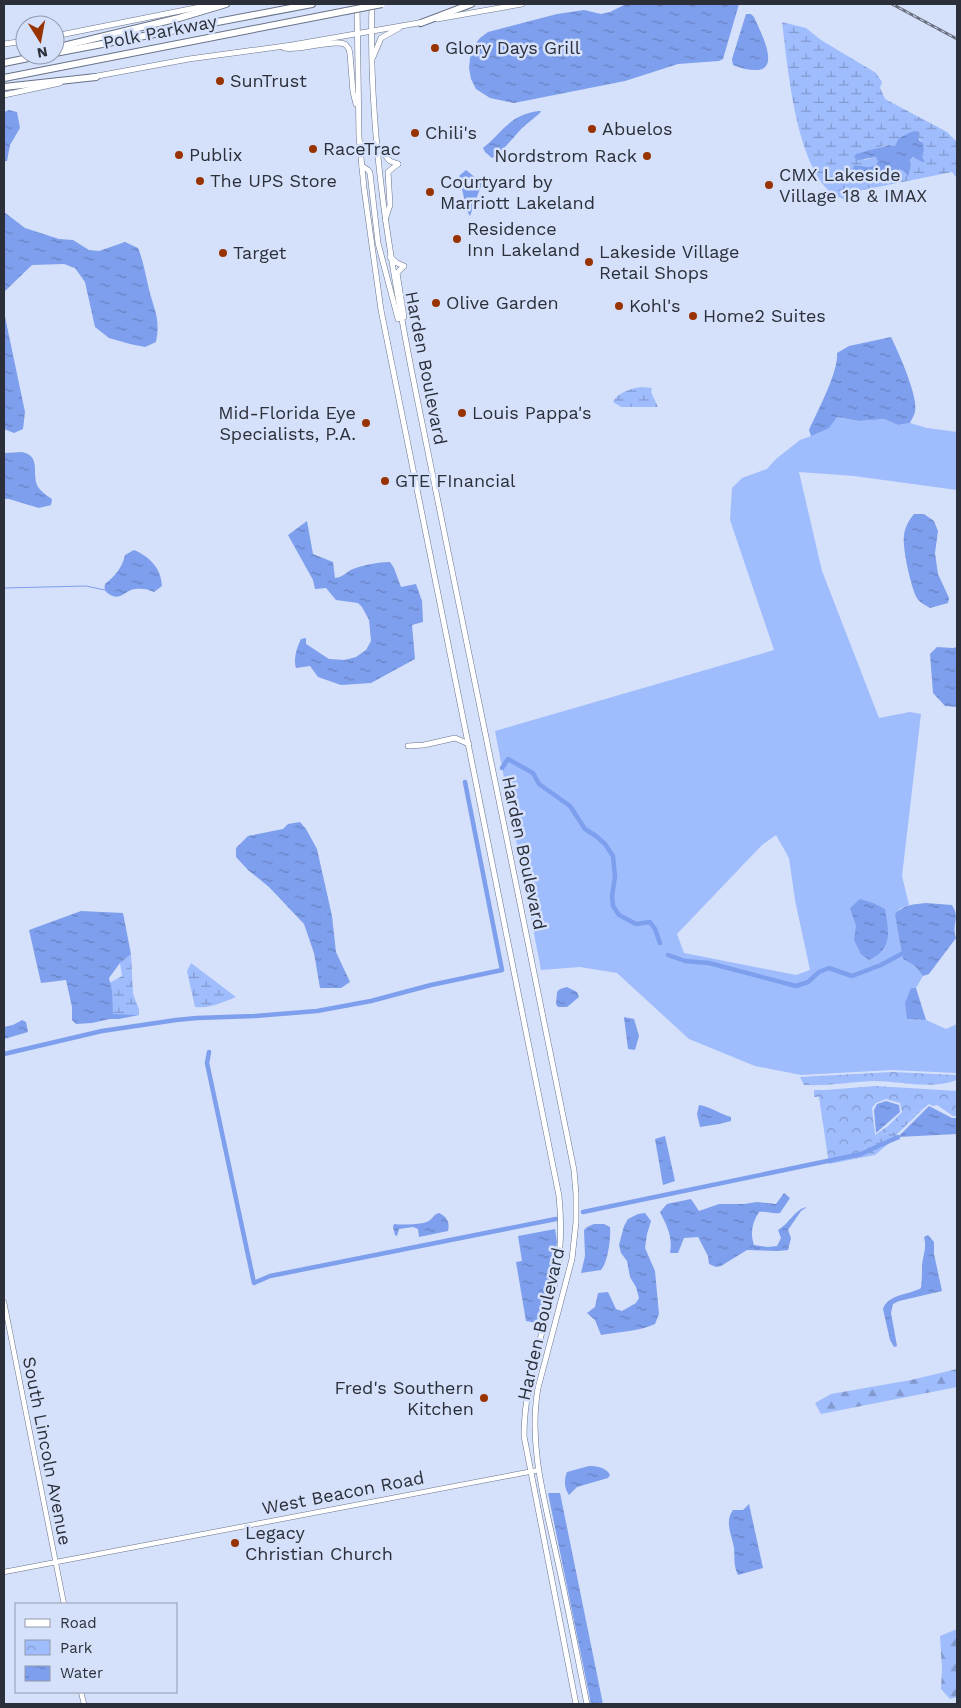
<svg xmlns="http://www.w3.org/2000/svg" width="961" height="1708" viewBox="0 0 961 1708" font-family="'Work Sans',sans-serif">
	<defs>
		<pattern id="forest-firs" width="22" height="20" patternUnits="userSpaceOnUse" patternTransform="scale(1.25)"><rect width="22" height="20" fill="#9fbcfd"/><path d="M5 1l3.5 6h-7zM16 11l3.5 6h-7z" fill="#8299ce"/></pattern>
		<pattern id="wetland-marsh" width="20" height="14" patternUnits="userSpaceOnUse" patternTransform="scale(1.25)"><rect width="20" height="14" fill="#9fbcfd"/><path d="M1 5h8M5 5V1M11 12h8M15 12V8" fill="none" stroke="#8299ce"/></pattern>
		<pattern id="park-crowns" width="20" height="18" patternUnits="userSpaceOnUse" patternTransform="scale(1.25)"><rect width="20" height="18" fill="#9fbcfd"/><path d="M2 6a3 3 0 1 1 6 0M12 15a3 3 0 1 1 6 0" fill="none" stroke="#8299ce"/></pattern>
		<pattern id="water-ripples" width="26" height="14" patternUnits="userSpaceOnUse" patternTransform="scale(1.25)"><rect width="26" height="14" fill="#7e9fed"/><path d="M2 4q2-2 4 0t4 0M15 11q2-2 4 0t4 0" fill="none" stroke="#6782c1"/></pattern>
	</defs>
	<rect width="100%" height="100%" fill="#d5e0fa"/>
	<!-- grass -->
	<path fill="#9fbcfd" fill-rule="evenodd" d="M837 417 859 421 884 419 898 425 910 423 927 428 957 432V490L854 476 799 472 822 571 879 718 910 712 921 714 902 876 909 905 899 909 903 959 915 966 923 976 916 988 911 989 907 1019 926 1020 946 1029 957 1024V1073L892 1070 801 1075 755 1066 689 1039 617 973 580 967 541 970 495 731 774 650 730 520 732 488 742 478 767 469 776 459 800 440 811 436ZM776 835 789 858 795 900 810 970 796 975 684 953 677 934 762 845Z"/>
	<!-- forest -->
	<g fill="url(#forest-firs)">
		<path d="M957 1369V1387L821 1414 815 1403 831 1394 911 1380Z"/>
		<path d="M957 1629V1697L950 1699 941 1689 942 1669 940 1636Z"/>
	</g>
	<!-- wetland -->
	<g fill="url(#wetland-marsh)" fill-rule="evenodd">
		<path d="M782 22 806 28 821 40 876 73 882 82 880 88 885 99 947 132 957 142V178L952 172 848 193 847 201C841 198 832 194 827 189 795 154 788 69 782 22ZM918 137 923 143 922 156 925 162H922L914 157 910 160 911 166 908 176 905 172 898 169 896 174 891 172C877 181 866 174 852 179L847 175 855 165 868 167 877 165 879 162 876 157 864 160C871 150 883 143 895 146L899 141Z"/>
		<path d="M641 387 652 388 651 392 658 407H621L613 402C618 392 630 389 641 387Z"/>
		<path d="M131 954 133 994 139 1009V1015H112V991L109 983 122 976 120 963Z"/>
		<path d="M191 963 236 997C223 1002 209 1009 195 1007L187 971Z"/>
		<path d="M923 1109 896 1135 897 1139H901L889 1143 875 1155 854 1159 859 1153 879 1135 894 1132 916 1111Z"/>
	</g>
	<!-- park -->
	<g fill="url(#park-crowns)" fill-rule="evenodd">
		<path d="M892 1072 956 1075 957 1080C930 1090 901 1081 873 1081 850 1082 828 1086 804 1085L800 1077Z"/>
		<path d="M875 1086 957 1091V1116H953L937 1105 933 1106 929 1104 923 1109 916 1111 894 1132 879 1135 859 1153 854 1159 829 1164 819 1097H814V1090H826ZM886 1099 900 1103 902 1112 888 1126 875 1135 872 1108 876 1103Z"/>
	</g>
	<!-- water -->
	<g fill="url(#water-ripples)">
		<path d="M626 4H739L723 59 719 61 678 64 625 81 514 103 490 98 476 89 471 79 469 68 471 49 480 38 488 32 557 14 584 10 601 14 610 12Z"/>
		<path d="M746 14H751L754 17C759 29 782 70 756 70 748 70 740 68 733 65L732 59Z"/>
		<path d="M9 110 17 112 20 128 10 145 7 161H4V112Z"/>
		<path d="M539 111H541L540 113 522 128 497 156 492 158 485 152 483 148C504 131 509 115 539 111Z"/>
		<path d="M918 131 919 140 923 143 924 150 922 156 925 162H922L913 157 910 160 911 166 908 177 905 172 899 169 897 173 891 172 886 179 861 176 852 180 847 175 855 165 868 167 877 165 878 162 876 157 858 160 854 157 856 154 889 145 895 146 899 138 911 132Z"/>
		<path d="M466 170 482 183 470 216 467 211 459 176Z"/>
		<path d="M4 212 25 228 59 239 73 240 89 250 99 251 125 242 138 248C143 260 145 272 148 285 153 309 161 316 156 342L145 347 130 344 109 338 95 327 85 282 75 268 64 264 32 265 4 292Z"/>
		<path d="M4 312 25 412 23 429 14 433 4 429Z"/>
		<path d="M891 337C898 351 919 398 915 412 914 416 911 420 910 423L898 425 884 419 859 421 837 417 829 428 811 436 809 430C817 412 839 371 837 353L849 346Z"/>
		<path d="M22 452C41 456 32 472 37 485 40 491 46 495 52 499L51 505 39 508 9 499H4V455L5 453Z"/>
		<path d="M914 514H924L934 521 938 531 935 553 938 574 949 598 948 603 930 608C925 605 919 602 917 598 911 588 902 547 904 535 905 527 909 520 914 514Z"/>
		<path d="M307 521 313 554 333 562 335 578C346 576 345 572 353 569 364 565 378 562 390 562L394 568 401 587 416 584 422 601 423 622 412 625 415 659 371 683 341 685 318 677 310 666 296 668C293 659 297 647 301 639L306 638V644L329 659 345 660 356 657 366 650 371 641 369 620 362 607 358 603 336 600 326 588 315 589 313 580 288 535Z"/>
		<path d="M134 550C150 557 161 568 162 586L154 592C148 589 142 588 135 589 125 590 120 602 109 594 105 592 104 589 105 584 115 576 122 568 125 555Z"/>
		<path d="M937 647 953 648 957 647V707L945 706 933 693 930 654Z"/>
		<path d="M300 822 306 829 317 849 332 916 336 952 350 982 341 988H320L314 953 304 924 269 887 248 870 236 857V848L248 836 283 829 288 824Z"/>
		<path d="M860 899 873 903 885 909C889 932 893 949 869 960L861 954 854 940 856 926 850 908Z"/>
		<path d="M926 903 952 905C961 920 951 923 956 938L929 974 923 976 915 966 903 959 895 914C903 905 914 904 926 903Z"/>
		<path d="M81 911 123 913 131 954 120 963 109 978 112 991 113 1014 139 1015 119 1019H110L92 1023 76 1024 72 1020V1007L66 980 41 983 29 930Z"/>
		<path d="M567 987 577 992 579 997 567 1007H558L556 1004 557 992 560 989Z"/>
		<path d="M911 988H916L926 1020 907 1019 905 1003Z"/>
		<path d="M624 1017 634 1019 639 1036 635 1050 628 1049Z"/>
		<path d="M22 1020 26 1022 28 1032 4 1039V1027L13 1025Z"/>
		<path d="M886 1101 899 1105 900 1112 876 1133 874 1110 877 1104Z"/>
		<path d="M699 1105C709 1106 720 1114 731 1117V1121L719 1124 700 1127 697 1114Z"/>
		<path d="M929 1106 952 1118H957V1134L898 1137Z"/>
		<path d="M665 1136 675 1181 663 1185 655 1139Z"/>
		<path d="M784 1193 790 1198 780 1213C772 1214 767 1211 759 1212 752 1223 750 1233 754 1245L768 1247 777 1246 781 1238 778 1230C789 1224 795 1209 807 1207L801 1211 788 1230 791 1238 788 1250 778 1251 747 1250 721 1266 716 1267 709 1264 708 1256 698 1237 684 1238 678 1253H670C673 1237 667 1226 660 1212L667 1204 691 1199 699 1211 719 1204H744L757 1202 776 1204Z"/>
		<path d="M439 1213C447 1217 450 1222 448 1231L419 1237 418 1229 413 1227 399 1229 397 1236 395 1235 393 1227 394 1224C402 1225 425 1225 430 1220 434 1217 433 1215 439 1213Z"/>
		<path d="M645 1213 651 1221 647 1234 645 1248 655 1271 659 1314 655 1324C641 1331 618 1332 601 1335L595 1320 587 1313 595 1307 598 1293 608 1292 616 1309 622 1311 636 1303 639 1298 636 1287 630 1277 627 1261 621 1253 619 1245 624 1226 628 1219 638 1214Z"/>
		<path d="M594 1224H604L610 1227C611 1238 608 1262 601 1270L581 1273 585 1256 584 1230 587 1227Z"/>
		<path d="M555 1229 557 1242 550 1285 543 1310 538 1316 537 1323 526 1321 516 1262 522 1261 518 1236Z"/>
		<path d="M928 1235 934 1242V1254L942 1291 899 1301 893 1304 891 1313 897 1346 894 1347 890 1340 883 1309C888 1294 909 1295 921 1288 922 1280 922 1274 922 1266 923 1255 927 1248 924 1237Z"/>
		<path d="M589 1466C596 1466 606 1467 610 1475L608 1478 577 1487 569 1495C564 1488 564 1479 567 1472Z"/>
		<path d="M548 1493H560L603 1704H591Z"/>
		<path d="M749 1504 763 1568 738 1575C733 1564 735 1559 734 1548 732 1535 724 1522 733 1510H743Z"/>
	</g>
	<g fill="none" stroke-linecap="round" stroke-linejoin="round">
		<!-- stream -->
		<path stroke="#7e9fed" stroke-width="1" d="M4 588 86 586 105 590"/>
		<!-- canal -->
		<g stroke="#7e9fed" stroke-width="4.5">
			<path d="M502 768 508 759 533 773 539 784 570 806 585 829 596 836 605 844 613 856 615 877 612 896 613 906 619 915 636 924 650 922 655 929 660 943"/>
			<path d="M668 955 685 961 709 963 796 986 808 982 819 972 829 968 852 976 881 965 903 953"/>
			<path d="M209 1052 207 1063 254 1283 270 1276 556 1219"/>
			<path d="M4 1054 102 1031 176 1020 197 1018 255 1016 317 1011 371 1001 431 985 502 970 465 782"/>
			<path d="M583 1212 861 1154 898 1137"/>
		</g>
		<defs>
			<g id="minor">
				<path d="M4 1302 64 1604"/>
				<path d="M4 1572 539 1470"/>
				<path d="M81 1692 84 1704"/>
			</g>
			<g id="major">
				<path d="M357 4 359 137 364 188 381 310 559 1196C562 1226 561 1257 554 1287 542 1337 524 1384 524 1436L576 1704"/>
				<path d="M372 4C368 134 390 262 415 388 426 441 436 493 447 546 491 754 531 962 574 1170L576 1194V1222L572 1259 538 1388C528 1445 545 1502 557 1558 568 1607 577 1655 587 1704"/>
				<path d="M437 19 522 4"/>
				<path d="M55 36 215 4"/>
				<path d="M4 44 25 41"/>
				<path d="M284 48C303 51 330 39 345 44L349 49 350 54 353 92 356 104"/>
				<path d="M373 57 381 38 399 28"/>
				<path d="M92 77 189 59 292 45 424 22"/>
				<path d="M4 95 60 83"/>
				<path d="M378 147 390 161 398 164"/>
				<path d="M362 166 368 170 370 173 378 243 398 319"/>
				<path d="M385 220 390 205 388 172 398 164"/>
				<path d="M390 257 397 263 404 266 397 273 404 317"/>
				<path d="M408 746 424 745 455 738 469 744"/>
			</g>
			<g id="highway">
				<path d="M421 23 471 4"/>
				<path d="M55 48 179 18 226 4"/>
				<path d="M55 53 312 4"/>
				<path d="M4 63 43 55"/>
				<path d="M4 78 346 11"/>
				<path d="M4 87 96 77"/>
			</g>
		</defs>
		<!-- minor casing -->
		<use href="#minor" stroke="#687389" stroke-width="5.5"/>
		<!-- major casing -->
		<use href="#major" stroke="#687389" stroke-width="6"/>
		<!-- highway casing -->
		<use href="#highway" stroke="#687389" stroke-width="8"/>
		<!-- minor -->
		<use href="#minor" stroke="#fff" stroke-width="4.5"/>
		<!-- major -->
		<use href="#major" stroke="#fff" stroke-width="5"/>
		<!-- highway -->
		<use href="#highway" stroke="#fff" stroke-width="6"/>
		<defs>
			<path id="rail" d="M892 4 957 39"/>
		</defs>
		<!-- rail casing -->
		<use href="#rail" stroke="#696f7f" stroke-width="3"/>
		<!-- rail -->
		<use href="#rail" stroke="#d5e0fa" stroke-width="1" stroke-dasharray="4" stroke-linecap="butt"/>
		<defs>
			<path id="highway-bridge" d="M346 11 382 4"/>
		</defs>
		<!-- highway-bridge casing -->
		<use href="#highway-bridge" stroke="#687389" stroke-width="8" stroke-linecap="butt"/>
		<!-- highway-bridge -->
		<use href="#highway-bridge" stroke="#fff" stroke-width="6"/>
	</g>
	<!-- markers -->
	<g fill="#983300" stroke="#d5e0fa" stroke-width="2">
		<circle cx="435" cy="48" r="5"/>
		<circle cx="220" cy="81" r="5"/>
		<circle cx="592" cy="129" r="5"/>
		<circle cx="415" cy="133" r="5"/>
		<circle cx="313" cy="149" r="5"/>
		<circle cx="179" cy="155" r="5"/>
		<circle cx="647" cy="156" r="5"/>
		<circle cx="200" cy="181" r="5"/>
		<circle cx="769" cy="185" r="5"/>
		<circle cx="430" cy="192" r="5"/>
		<circle cx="457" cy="239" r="5"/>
		<circle cx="223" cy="253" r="5"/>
		<circle cx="589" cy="262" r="5"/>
		<circle cx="436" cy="303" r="5"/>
		<circle cx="619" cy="306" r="5"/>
		<circle cx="693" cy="316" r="5"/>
		<circle cx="462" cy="413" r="5"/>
		<circle cx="366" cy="423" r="5"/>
		<circle cx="385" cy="481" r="5"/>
		<circle cx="484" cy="1398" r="5"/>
		<circle cx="235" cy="1543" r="5"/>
	</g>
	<g text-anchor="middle" stroke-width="5" stroke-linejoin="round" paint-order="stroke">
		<!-- street labels -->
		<g font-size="18" fill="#2b2f39" stroke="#d5e0fa">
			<text transform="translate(160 32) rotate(-11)" y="6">Polk Parkway</text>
			<text transform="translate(426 368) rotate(79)" y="6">Harden Boulevard</text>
			<text transform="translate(524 853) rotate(78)" y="6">Harden Boulevard</text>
			<text transform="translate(541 1324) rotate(-77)" y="6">Harden Boulevard</text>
			<text transform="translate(47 1451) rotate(79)" y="6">South Lincoln Avenue</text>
			<text transform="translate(343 1493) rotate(-11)" y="6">West Beacon Road</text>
		</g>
		<!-- poi labels -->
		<g font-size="18" fill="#2b2f39" stroke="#d5e0fa" text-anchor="start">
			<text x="445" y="54">Glory Days Grill</text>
			<text x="230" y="87">SunTrust</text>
			<text x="602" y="135">Abuelos</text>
			<text x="425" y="139">Chili's</text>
			<text x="323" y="155">RaceTrac</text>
			<text x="189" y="161">Publix</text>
			<text x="637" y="162" text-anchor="end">Nordstrom Rack</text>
			<text x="779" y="181">CMX Lakeside<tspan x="779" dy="21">Village 18 &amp; IMAX</tspan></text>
			<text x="210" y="187">The UPS Store</text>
			<text x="440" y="188">Courtyard by<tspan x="440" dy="21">Marriott Lakeland</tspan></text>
			<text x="467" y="235">Residence<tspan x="467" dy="21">Inn Lakeland</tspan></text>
			<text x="599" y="258">Lakeside Village<tspan x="599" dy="21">Retail Shops</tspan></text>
			<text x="233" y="259">Target</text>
			<text x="446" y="309">Olive Garden</text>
			<text x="629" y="312">Kohl's</text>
			<text x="703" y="322">Home2 Suites</text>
			<text x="356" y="419" text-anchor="end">Mid-Florida Eye<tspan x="356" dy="21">Specialists, P.A.</tspan></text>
			<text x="472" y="419">Louis Pappa's</text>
			<text x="395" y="487">GTE FInancial</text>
			<text x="474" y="1394" text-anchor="end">Fred's Southern<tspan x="474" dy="21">Kitchen</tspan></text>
			<text x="245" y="1539">Legacy<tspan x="245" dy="21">Christian Church</tspan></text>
		</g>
	</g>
	<!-- border -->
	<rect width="961" height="1708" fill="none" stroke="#2b2f39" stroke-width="10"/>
	<!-- legend -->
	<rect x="15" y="1603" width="162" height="90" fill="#d5e0fa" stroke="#9199ad"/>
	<rect x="25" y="1619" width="25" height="8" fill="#ffffff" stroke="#9199ad"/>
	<text x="60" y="1628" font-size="15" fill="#2b2f39">Road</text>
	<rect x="25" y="1640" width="25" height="15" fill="url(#park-crowns)" stroke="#9199ad"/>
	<text x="60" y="1653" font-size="15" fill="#2b2f39">Park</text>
	<rect x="25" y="1666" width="25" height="15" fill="url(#water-ripples)" stroke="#9199ad"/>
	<text x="60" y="1678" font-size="15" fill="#2b2f39">Water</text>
	<!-- north arrow -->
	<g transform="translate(40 40) rotate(169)"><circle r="24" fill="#d5e0fa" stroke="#9199ad"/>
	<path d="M0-4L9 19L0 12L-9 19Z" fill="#983300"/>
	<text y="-8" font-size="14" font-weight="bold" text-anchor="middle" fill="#2b2f39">N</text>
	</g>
</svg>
